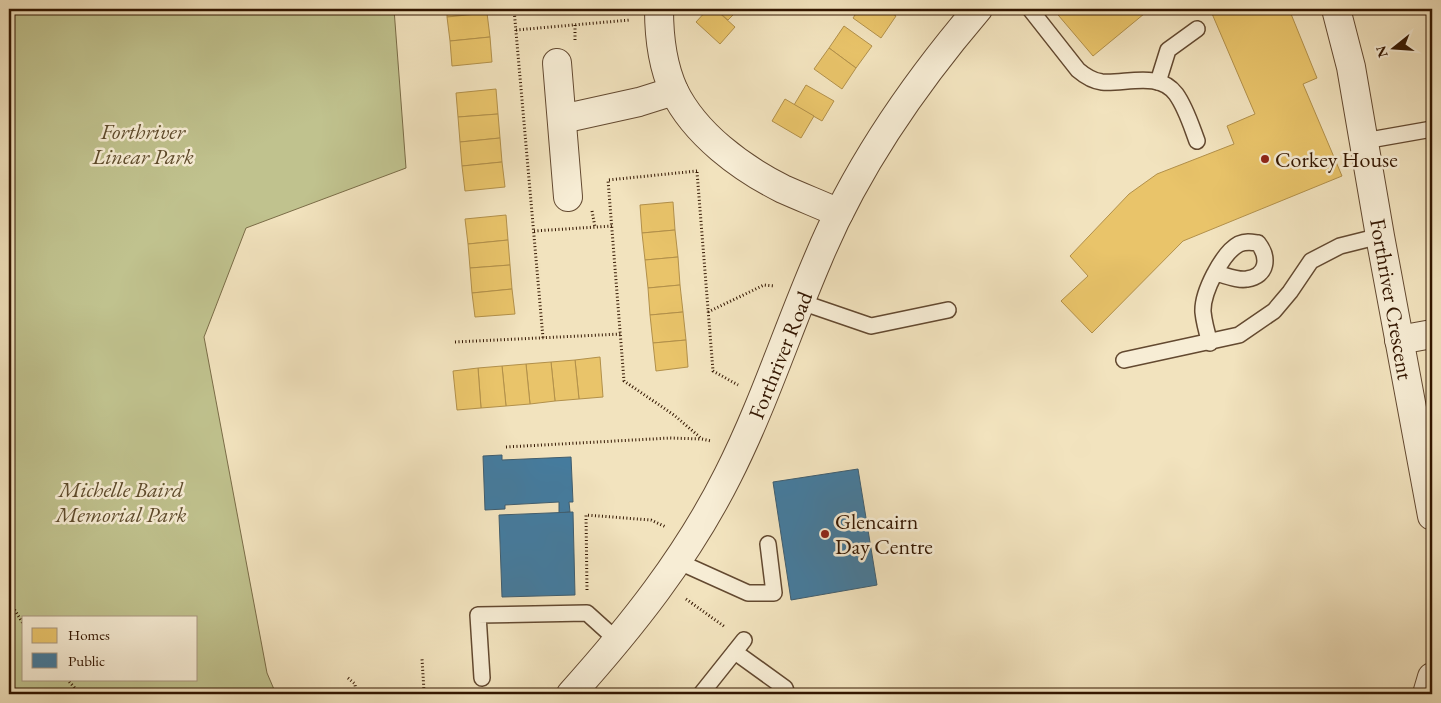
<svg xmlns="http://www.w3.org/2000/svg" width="1441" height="703" viewBox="0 0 1441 703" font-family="'EB Garamond',serif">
	<rect width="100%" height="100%" fill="#f2e3be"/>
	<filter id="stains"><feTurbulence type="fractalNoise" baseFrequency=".004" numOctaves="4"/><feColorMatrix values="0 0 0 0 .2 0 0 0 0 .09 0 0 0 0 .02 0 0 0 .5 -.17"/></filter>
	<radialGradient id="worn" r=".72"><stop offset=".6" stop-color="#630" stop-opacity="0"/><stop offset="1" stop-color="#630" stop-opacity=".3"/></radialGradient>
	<!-- green -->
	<path fill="#c0c28e" stroke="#7a6c47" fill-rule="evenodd" d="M9 9H394L406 168 246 228 204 337 267 673 276 694 9 693ZM24 617H196V679H24Z"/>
	<!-- homes -->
	<g fill="#e9c46a" stroke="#b2904a">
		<path d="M447 9H487V13L447 17Z"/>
		<path d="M708 9H715L735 27 720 44 696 22Z"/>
		<path d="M715 9H739L728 20Z"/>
		<path d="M859 9H885L896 16 881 38 853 18Z"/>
		<path d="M1053 9H1150L1093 56Z"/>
		<path d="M1210 9H1289L1317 78 1303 84 1342 176 1183 241 1092 333 1061 301 1088 276 1070 256 1129 194 1157 174 1234 144 1227 126 1255 114Z"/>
		<path d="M487 13 490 37 450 41 447 17Z"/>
		<path d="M844 26 872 46 856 68 829 48Z"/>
		<path d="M490 37 492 62 452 66 450 41Z"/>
		<path d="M829 48 856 68 842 89 814 69Z"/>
		<path d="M806 85 834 101 822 121 794 105Z"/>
		<path d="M496 89 498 114 458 117 456 93Z"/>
		<path d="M785 99 814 116 801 138 772 121Z"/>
		<path d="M498 114 500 138 460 142 458 117Z"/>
		<path d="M500 138 502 162 462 166 460 142Z"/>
		<path d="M502 162 505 187 465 191 462 166Z"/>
		<path d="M673 202 675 230 642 233 640 205Z"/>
		<path d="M506 215 508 240 468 244 465 219Z"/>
		<path d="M675 230 678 257 645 260 642 233Z"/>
		<path d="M508 240 510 265 470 268 468 244Z"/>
		<path d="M678 257 680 285 648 288 645 260Z"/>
		<path d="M510 265 512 289 472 293 470 268Z"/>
		<path d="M680 285 683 312 650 315 648 288Z"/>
		<path d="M512 289 515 314 475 317 472 293Z"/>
		<path d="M683 312 686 340 653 343 650 315Z"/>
		<path d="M686 340 688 367 656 371 653 343Z"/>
		<path d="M600 357 603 397 579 399 575 360Z"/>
		<path d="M575 360 579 399 555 401 551 362Z"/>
		<path d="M551 362 555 401 530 404 526 364Z"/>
		<path d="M526 364 530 404 506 406 502 366Z"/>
		<path d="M502 366 506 406 481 408 478 368Z"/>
		<path d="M478 368 481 408 457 410 453 371Z"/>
	</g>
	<!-- public -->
	<g fill="#457b9d" stroke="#405d6e">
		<path d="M502 455V460L571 457 573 502H569L570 512 559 513V502L505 505V509L485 510 483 456Z"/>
		<path d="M858 469 877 585 791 600 773 482Z"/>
		<path d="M573 512 575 595 502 597 499 515Z"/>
	</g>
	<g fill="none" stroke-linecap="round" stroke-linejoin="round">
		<defs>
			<g id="lane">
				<path d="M1030 9 1078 70C1085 76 1093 81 1102 82 1126 84 1159 71 1176 94 1186 108 1191 125 1197 141"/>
				<path d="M1158 82 1168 50 1197 29"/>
				<path d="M1364 141 1432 129"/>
				<path d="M801 302 871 326 948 310"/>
				<path d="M1210 343C1207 333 1204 322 1203 312 1202 293 1222 253 1239 244 1246 241 1251 242 1258 243 1269 257 1268 276 1247 279 1238 281 1225 275 1215 273"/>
				<path d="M1124 360 1239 335 1274 311 1290 292 1311 261 1340 246 1380 236"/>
				<path d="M677 561 748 593H774L768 544"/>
				<path d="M735 652 785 688 787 694"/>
				<path d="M482 678 478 615 587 613 618 641"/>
				<path d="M701 694 744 640"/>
			</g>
			<g id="street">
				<path d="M659 9C659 35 663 67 674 91 695 134 741 168 783 189 801 197 821 205 839 213"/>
				<path d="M1336 9 1351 67 1380 236 1432 516"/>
				<path d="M557 63 568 197"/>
				<path d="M562 119 639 102 674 91"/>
				<path d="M1399 340 1432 334"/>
				<path d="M571 694C631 627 687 557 728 475 763 406 787 331 818 259 856 167 914 84 978 9"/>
				<path d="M1427 694 1432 677"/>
			</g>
		</defs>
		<!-- lane casing -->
		<use href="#lane" stroke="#634930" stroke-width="18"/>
		<!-- street casing -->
		<use href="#street" stroke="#634930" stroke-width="30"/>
		<!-- path -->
		<g stroke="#331600" stroke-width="3" stroke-dasharray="1 2.5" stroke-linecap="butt">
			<path d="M514 9 543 338"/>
			<path d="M575 25V41"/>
			<path d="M516 30 630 20"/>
			<path d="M697 171 608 180 624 381 674 415 702 439 711 441"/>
			<path d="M697 172 713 371 738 385"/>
			<path d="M592 211 595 227"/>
			<path d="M534 231 612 226"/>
			<path d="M708 312 764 285 775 286"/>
			<path d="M455 342 621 334"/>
			<path d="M506 447 670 438 701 439"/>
			<path d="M587 590 586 515 651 520 666 527"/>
			<path d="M686 599 725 627"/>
			<path d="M9 601 24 625"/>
			<path d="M348 678 355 684 356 694"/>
			<path d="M67 679 80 694"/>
			<path d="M421 694 424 691 422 659"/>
		</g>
		<!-- lane -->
		<use href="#lane" stroke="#f7edd5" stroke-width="15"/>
		<!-- street -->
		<use href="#street" stroke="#f7edd5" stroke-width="28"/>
	</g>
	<!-- markers -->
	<g fill="#8f2418" stroke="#f7edd5" stroke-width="2">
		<circle cx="1265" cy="159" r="5"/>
		<circle cx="825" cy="534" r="5"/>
	</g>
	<g text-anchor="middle" stroke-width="5" stroke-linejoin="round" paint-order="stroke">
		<!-- park labels -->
		<g font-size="22" font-style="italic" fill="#5d4a2b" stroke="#f7edd5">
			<text x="143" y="139">Forthriver<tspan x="143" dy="25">Linear Park</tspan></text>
			<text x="121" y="497">Michelle Baird<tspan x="121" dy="25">Memorial Park</tspan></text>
		</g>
		<!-- poi labels -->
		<g font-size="22" fill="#331600" stroke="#f7edd5" text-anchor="start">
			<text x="1275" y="167">Corkey House</text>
			<text x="835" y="529">Glencairn<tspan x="835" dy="25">Day Centre</tspan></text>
		</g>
		<!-- street labels -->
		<g font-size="22" fill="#331600" stroke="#f7edd5">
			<text transform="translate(1392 299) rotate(80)" y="8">Forthriver Crescent</text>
			<text transform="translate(780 355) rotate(-68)" y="8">Forthriver Road</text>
		</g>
	</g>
	<!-- margin -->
	<rect width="1441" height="703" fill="none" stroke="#f2e3be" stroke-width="30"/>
	<rect x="10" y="10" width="1421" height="683" fill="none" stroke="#331600" stroke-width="2.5"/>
	<rect x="15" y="15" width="1411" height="673" fill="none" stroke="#331600"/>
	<!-- legend -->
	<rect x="22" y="616" width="175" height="65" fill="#f7edd5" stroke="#a99780"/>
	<rect x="32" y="628" width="25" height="15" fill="#e9c46a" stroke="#a99780"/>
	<text x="68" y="640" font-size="15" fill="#331600">Homes</text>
	<rect x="32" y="653" width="25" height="15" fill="#457b9d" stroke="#a99780"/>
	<text x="68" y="666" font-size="15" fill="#331600">Public</text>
	<!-- north arrow -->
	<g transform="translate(1394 48) rotate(253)" stroke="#f7edd5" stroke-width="4" paint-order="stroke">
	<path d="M0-4L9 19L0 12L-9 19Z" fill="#331600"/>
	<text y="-8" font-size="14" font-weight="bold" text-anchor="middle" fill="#331600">N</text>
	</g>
	<rect width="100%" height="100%" filter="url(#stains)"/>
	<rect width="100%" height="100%" fill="url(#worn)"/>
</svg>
